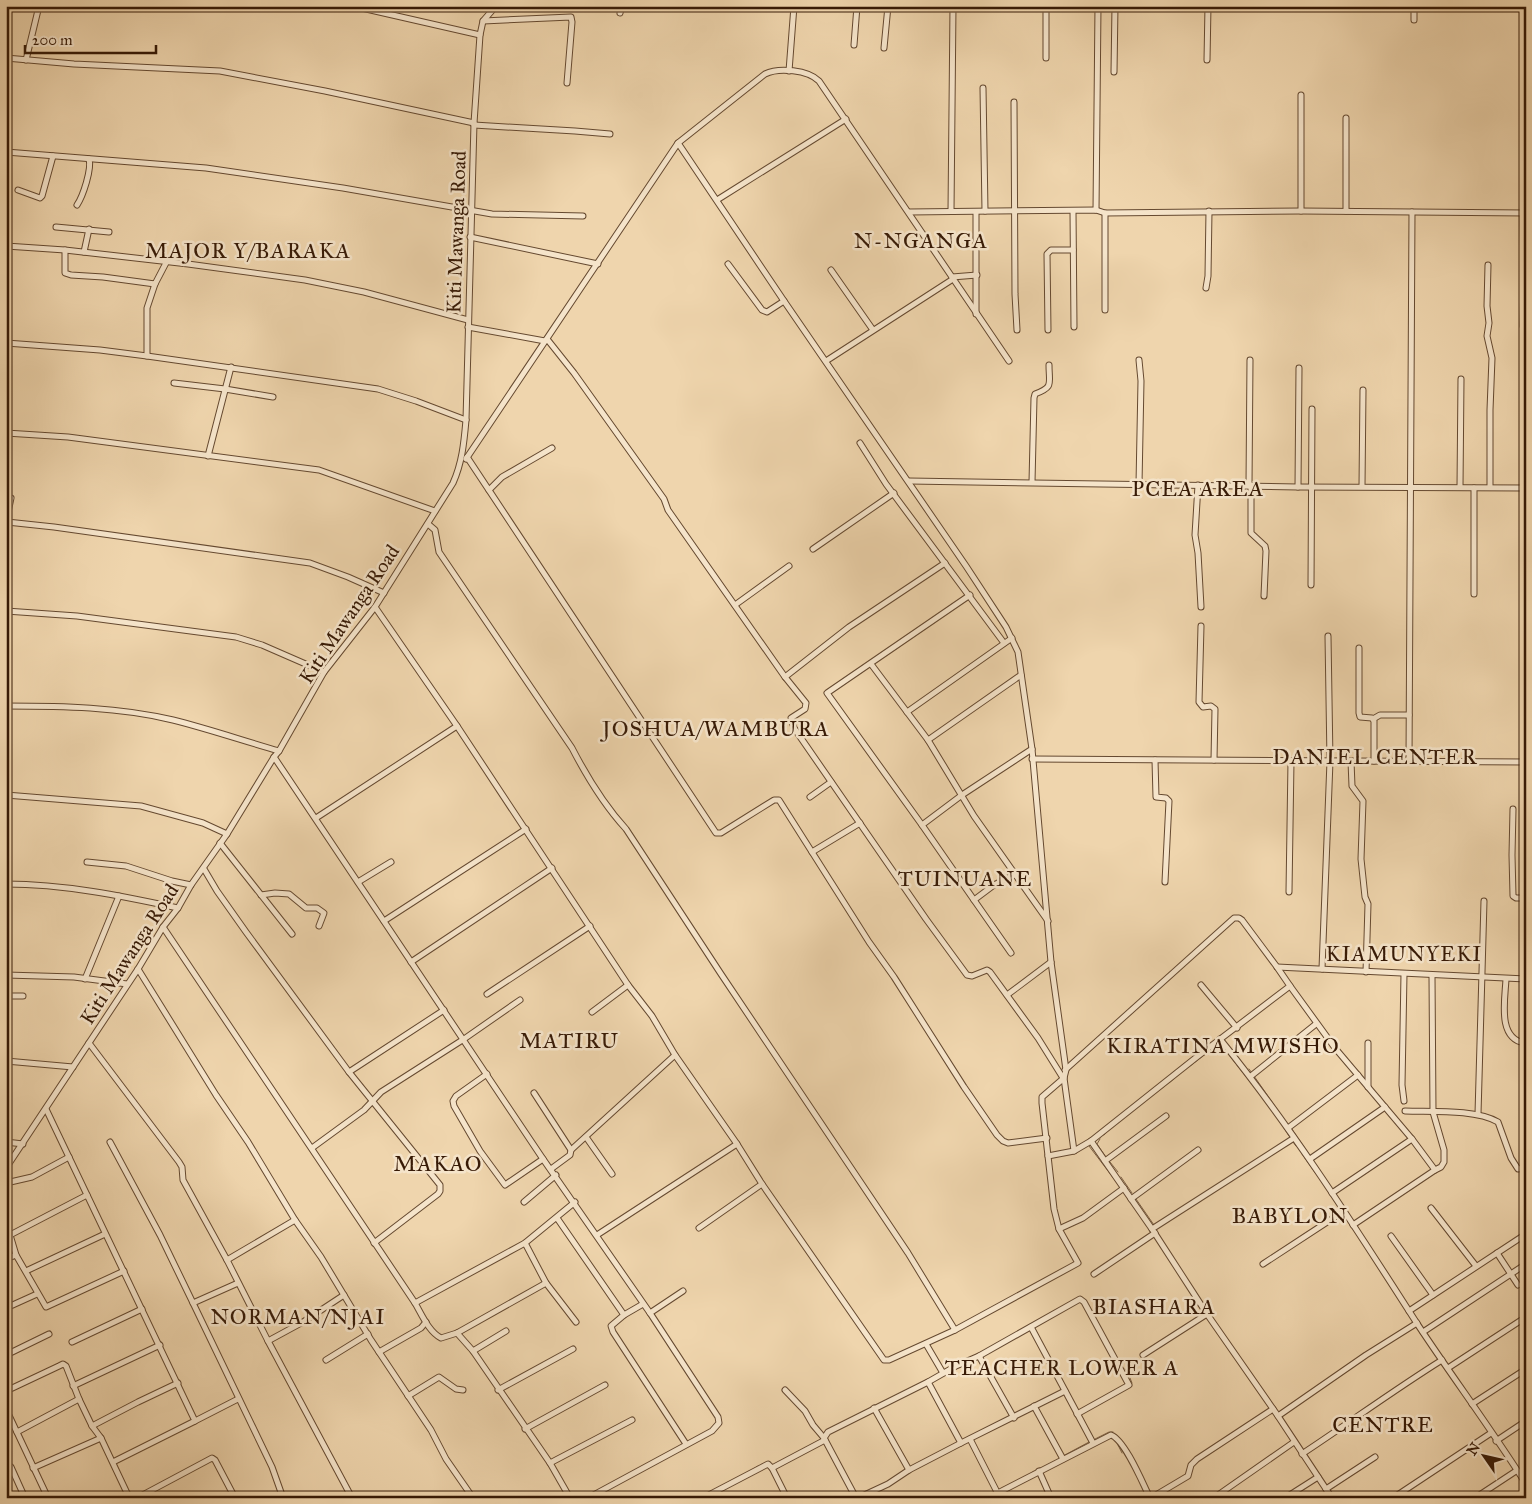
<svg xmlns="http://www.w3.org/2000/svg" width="1532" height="1504" viewBox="0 0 1532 1504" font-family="'IM FELL Great Primer',serif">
	<rect width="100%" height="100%" fill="#efd5ad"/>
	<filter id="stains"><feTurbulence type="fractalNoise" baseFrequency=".004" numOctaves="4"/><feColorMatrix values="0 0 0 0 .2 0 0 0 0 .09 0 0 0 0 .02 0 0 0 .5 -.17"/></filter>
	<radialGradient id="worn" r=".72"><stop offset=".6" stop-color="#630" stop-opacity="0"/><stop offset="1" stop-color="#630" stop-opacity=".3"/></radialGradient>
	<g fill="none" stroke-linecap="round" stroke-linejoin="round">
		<!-- stream -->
		<g stroke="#806448" stroke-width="1">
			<path d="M1222 1046 1251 1083"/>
			<path d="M1182 1065 1191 1059"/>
			<path d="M1190 1066 1217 1045"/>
			<path d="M1249 1069 1252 1073"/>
			<path d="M1171 1074 1180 1067"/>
			<path d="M1254 1076 1288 1125"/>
			<path d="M1169 1083 1178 1075"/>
			<path d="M1151 1096 1166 1085"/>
			<path d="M1284 1128 1289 1136"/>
			<path d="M1291 1128 1296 1135"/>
			<path d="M1104 1135 1107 1131"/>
			<path d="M1298 1138 1310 1156"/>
			<path d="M1100 1139 1097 1144 1106 1157"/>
			<path d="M1293 1142 1296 1146"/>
			<path d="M1089 1146 1118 1184"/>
			<path d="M1302 1154 1316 1174"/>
			<path d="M1110 1162 1118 1172"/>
			<path d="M1121 1177 1132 1193"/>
			<path d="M1136 1199 1154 1225"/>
			<path d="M1125 1369 1129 1375"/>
			<path d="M1130 1378 1132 1383"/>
			<path d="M1095 1439 1109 1432H1113"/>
			<path d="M1118 1445 1122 1453"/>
			<path d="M1063 1456 1089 1442V1440"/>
			<path d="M762 1464 770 1462"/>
			<path d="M752 1470 758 1466"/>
			<path d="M1030 1474 1034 1471"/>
			<path d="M1001 1489 1026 1476"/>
		</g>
		<defs>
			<g id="street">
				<path d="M353 6 480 35"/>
				<path d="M1414 6V20"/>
				<path d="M620 13 622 6"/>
				<path d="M483 21 571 17 572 22 567 83"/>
				<path d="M854 45 857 6"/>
				<path d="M884 48 888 6"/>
				<path d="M6 58 74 64 220 71 325 91 474 123"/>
				<path d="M1046 58V6"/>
				<path d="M26 60 39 6"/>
				<path d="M1207 60 1208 6"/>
				<path d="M789 71 794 6"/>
				<path d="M1114 72 1115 6"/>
				<path d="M983 88 985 211"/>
				<path d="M1301 95V211"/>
				<path d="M1014 102 1015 294 1017 330"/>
				<path d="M474 125 575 131 610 134"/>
				<path d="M678 143 784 301 966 566 1006 627 1018 652 1032 749 1051 962 1066 1070 1064 1078 1074 1151"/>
				<path d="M6 152 206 168 343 188 492 214 583 216"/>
				<path d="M18 190 40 198 42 196 53 156"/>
				<path d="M717 200 846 119"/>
				<path d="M77 205C83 196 92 169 89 159"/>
				<path d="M1096 210 1098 6"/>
				<path d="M951 211 953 6"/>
				<path d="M1073 211 1074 327"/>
				<path d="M1346 211V118"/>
				<path d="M909 212 1096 210 1105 213 1301 211 1526 213"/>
				<path d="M1105 213V310"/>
				<path d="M1523 213 1524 278 1523 326"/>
				<path d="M56 227 109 232"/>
				<path d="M470 237 598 264"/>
				<path d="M6 246 65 250 188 264 305 280 364 292 468 320"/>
				<path d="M65 250V273L71 275 103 277 155 284 167 261"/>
				<path d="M84 252 89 229"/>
				<path d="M728 264 762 310 767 312 784 301"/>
				<path d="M1488 265 1487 306 1489 323 1487 336 1492 358 1490 410V487"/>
				<path d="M831 270 873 330"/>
				<path d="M952 277 977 275"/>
				<path d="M1206 288 1208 276 1209 211"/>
				<path d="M976 314V212"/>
				<path d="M468 327 545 341"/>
				<path d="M1048 330 1047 254 1051 250H1073"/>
				<path d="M547 339 574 373 664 499 668 510 785 677 806 703 805 709 791 718 794 728 926 919 967 975 972 976 987 970 990 972 1038 1038 1063 1078"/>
				<path d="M6 343 100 350 147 356 378 389 416 401 466 420"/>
				<path d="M147 356V308L155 284"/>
				<path d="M1139 360 1141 381 1139 484"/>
				<path d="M826 361 953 279"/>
				<path d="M174 383 225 389 273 397"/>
				<path d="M6 433 68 437 319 470 435 511"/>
				<path d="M860 443 886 484 1004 643"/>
				<path d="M208 456 231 367"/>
				<path d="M467 457 716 833H721L774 800H779L869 942 894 977 964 1087 997 1135 1003 1141 1008 1143 1047 1138"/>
				<path d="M466 459 678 143 765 74C779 67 808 70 819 81L1009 361"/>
				<path d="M909 481 1298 487 1526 488"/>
				<path d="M1032 482 1034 398 1035 394C1054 387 1049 384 1049 365"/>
				<path d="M1198 485 1195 535 1198 553 1201 607"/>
				<path d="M1249 485 1250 360"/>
				<path d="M1251 485V533L1265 546 1266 551 1264 596"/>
				<path d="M1362 486 1363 390"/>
				<path d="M1298 487 1299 368"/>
				<path d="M1460 487 1461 379"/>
				<path d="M489 490 502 477 552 448"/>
				<path d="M6 522 11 498"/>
				<path d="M7 522 54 527 310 563 348 577 384 593"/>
				<path d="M428 524 435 530 439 552 572 748C587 777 604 805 626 829L721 974 908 1253 955 1330"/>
				<path d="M813 549 894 493"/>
				<path d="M1311 585 1312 409"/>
				<path d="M1474 594V488"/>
				<path d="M735 605 789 566"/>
				<path d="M375 607 457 726 628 985 652 1016 675 1055 737 1144 762 1184 884 1360H889L955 1330 1078 1263 1059 1229 1054 1209 1042 1103V1097L1064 1078"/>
				<path d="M6 611 77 616 236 637 262 645 324 672"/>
				<path d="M1201 626 1199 702 1203 707 1211 706 1215 709 1214 760"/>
				<path d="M1359 648V713L1360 717 1372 718 1374 721V761"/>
				<path d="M871 664 928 740 974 816 1048 921"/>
				<path d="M785 677 849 627 945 563"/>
				<path d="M6 706C62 706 119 707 173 720 209 729 244 741 279 751"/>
				<path d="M907 712 1012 638"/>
				<path d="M1373 719 1380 715H1409"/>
				<path d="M928 740 1021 675"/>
				<path d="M274 757 543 1159 650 1313 718 1417 719 1423 712 1431 588 1498"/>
				<path d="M1032 759 1526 762"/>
				<path d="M1155 760 1156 797 1166 798 1169 801 1165 882"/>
				<path d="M1351 761 1352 786 1363 801 1361 859 1365 897 1368 904 1366 972"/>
				<path d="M1409 761 1412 212"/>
				<path d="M6 795 141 806 203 823 227 834"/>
				<path d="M810 797 831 782"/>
				<path d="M1513 809 1512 855 1513 896 1516 898H1526"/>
				<path d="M316 818 457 726"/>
				<path d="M922 825 827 693 970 595"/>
				<path d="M220 843 292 934"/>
				<path d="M812 852 860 823"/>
				<path d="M87 862 126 866 172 881 191 885"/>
				<path d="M204 869 217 891 246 932 349 1072 440 1185V1191L438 1194 374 1243"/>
				<path d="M1014 875 994 885 974 900 922 825 962 795 1032 749"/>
				<path d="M358 882 391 862"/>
				<path d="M6 884C64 884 122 896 178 908"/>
				<path d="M1289 892 1291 761"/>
				<path d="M261 895 275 893 289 894 306 908H317L324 913 319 926"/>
				<path d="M974 900 1011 953"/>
				<path d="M384 921 526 829"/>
				<path d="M163 927 415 1303C422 1315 429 1332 441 1338L457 1333 546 1283"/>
				<path d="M411 962 552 868"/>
				<path d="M1277 967 1526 979"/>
				<path d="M138 969 216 1095 248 1142 295 1220 321 1257 371 1340 431 1430 446 1459 473 1498"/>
				<path d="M1322 969 1330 761 1328 636"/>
				<path d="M6 975 74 977 127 984"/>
				<path d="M1432 976 1433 1112 1444 1150V1162L1441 1167 1435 1170"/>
				<path d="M85 979 119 896"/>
				<path d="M1506 979C1505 1000 1497 1039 1525 1043"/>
				<path d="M1201 985 1237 1028"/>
				<path d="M1290 986 1335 1048 1412 1139 1435 1170 1353 1225"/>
				<path d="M487 994 590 926"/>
				<path d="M1007 995 1051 962"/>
				<path d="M6 996H23"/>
				<path d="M592 1012 628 985"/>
				<path d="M1220 1039C1293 1129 1355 1227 1418 1325 1453 1378 1492 1430 1526 1484"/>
				<path d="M89 1043 179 1162 182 1167 183 1180 227 1260 268 1341 352 1498"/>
				<path d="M6 1061 73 1067"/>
				<path d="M349 1072 444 1010"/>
				<path d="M487 1074 456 1096 453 1101 454 1106 480 1151 505 1185 543 1159"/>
				<path d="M1251 1076 1316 1024"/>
				<path d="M1368 1087V1043"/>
				<path d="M534 1093 571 1150 570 1155 551 1169"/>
				<path d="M1404 1101 1402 1085 1404 974"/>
				<path d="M46 1109 195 1421 113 1462"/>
				<path d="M1405 1111C1432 1112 1475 1109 1498 1122L1511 1158 1518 1169 1526 1168"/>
				<path d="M1478 1114 1484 901"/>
				<path d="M1288 1128 1358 1075"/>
				<path d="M586 1137 612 1174"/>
				<path d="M1091 1141 1152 1229 1207 1314 1278 1416 1332 1498"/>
				<path d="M6 1142 23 1144"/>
				<path d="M110 1142 160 1235 193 1303"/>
				<path d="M312 1148 364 1110 381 1092 464 1039 520 1000"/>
				<path d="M571 1150 675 1055"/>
				<path d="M1048 1156 1074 1151 1091 1141 1198 1056 1290 986 1277 967 1242 920 1239 918H1234L1065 1070"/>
				<path d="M1310 1159 1385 1107"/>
				<path d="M1105 1161 1166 1116"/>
				<path d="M6 1168 138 969 163 927 178 908 191 885 227 834 274 757 279 751 324 672 375 607 453 483C462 463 464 443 466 420L474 123 480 35 483 21 496 6"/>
				<path d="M6 1183 32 1177 69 1157"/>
				<path d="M1332 1193 1412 1139"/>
				<path d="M1131 1199 1198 1150"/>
				<path d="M524 1202 556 1175"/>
				<path d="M1431 1208 1476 1266"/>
				<path d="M557 1218 624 1315"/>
				<path d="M699 1228 762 1184"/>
				<path d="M6 1229 10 1235 87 1195"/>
				<path d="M1059 1229 1083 1218 1124 1188"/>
				<path d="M1152 1229 1294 1138"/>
				<path d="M10 1235 16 1255 46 1307 124 1271"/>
				<path d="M597 1235 737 1144"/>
				<path d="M1391 1236 1433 1295"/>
				<path d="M525 1243 546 1283 576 1322"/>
				<path d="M1497 1253 1518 1285"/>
				<path d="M6 1259 16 1255"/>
				<path d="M227 1260 295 1220"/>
				<path d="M1263 1264 1344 1211"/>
				<path d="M26 1271 105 1234"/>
				<path d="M1094 1274 1155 1233"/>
				<path d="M238 1283 193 1303 272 1467 283 1498"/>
				<path d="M415 1303 525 1243 575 1202"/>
				<path d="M643 1304 624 1315 611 1326 613 1332 686 1444"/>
				<path d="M6 1308 37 1294"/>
				<path d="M1409 1311 1526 1234"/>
				<path d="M650 1313 683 1291"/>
				<path d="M1031 1327 1093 1443"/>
				<path d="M1423 1332 1526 1264"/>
				<path d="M457 1333 473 1351 550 1463 570 1498"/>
				<path d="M268 1341 303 1322 344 1295"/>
				<path d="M72 1342 142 1309"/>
				<path d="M926 1344 943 1373"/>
				<path d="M473 1351 506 1331"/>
				<path d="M379 1352 421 1328 426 1322"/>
				<path d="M6 1355 49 1334"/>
				<path d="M1143 1355 1207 1314"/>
				<path d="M979 1356 1014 1418"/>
				<path d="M326 1360 368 1334"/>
				<path d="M1448 1368 1526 1317"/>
				<path d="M928 1382 961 1443"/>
				<path d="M73 1386 160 1345"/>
				<path d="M498 1390 573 1349"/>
				<path d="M785 1390 805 1411 813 1425 824 1438"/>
				<path d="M6 1391 59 1366 63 1364 66 1366 79 1399 92 1426 101 1438 127 1493 131 1498"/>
				<path d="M408 1396 439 1377 456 1389 463 1390"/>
				<path d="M1472 1404 1526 1369"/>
				<path d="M1034 1406 1063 1459"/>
				<path d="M874 1408 909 1470"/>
				<path d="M6 1409 48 1498"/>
				<path d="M1278 1416 1366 1355 1417 1323"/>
				<path d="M195 1421 238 1399"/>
				<path d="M92 1426 138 1402 178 1383"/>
				<path d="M525 1429 605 1385"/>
				<path d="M17 1432 79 1399"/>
				<path d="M970 1439 997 1492"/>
				<path d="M1496 1441 1526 1421"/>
				<path d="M1302 1454C1349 1423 1394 1390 1442 1360"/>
				<path d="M6 1463 11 1467 25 1498"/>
				<path d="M550 1463 632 1420"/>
				<path d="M33 1468 101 1438"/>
				<path d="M772 1468 825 1440"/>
				<path d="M1039 1471 1051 1498"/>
				<path d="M1326 1489 1375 1457"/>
				<path d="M1218 1495 1294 1442"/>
				<path d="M137 1498 212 1458 215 1460 235 1498"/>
				<path d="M516 1498H522"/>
				<path d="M703 1498 768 1464 772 1468 787 1498"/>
				<path d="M856 1498 824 1438 828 1432 928 1382 956 1366 979 1356 1080 1299 1084 1302 1129 1385 1077 1414"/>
				<path d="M858 1498 888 1484 909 1470 961 1443 1065 1391"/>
				<path d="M988 1498 1111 1435C1125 1440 1143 1484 1150 1498"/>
				<path d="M1151 1498 1188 1476 1191 1465 1197 1459 1273 1409"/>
				<path d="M1285 1498 1318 1477"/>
				<path d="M1393 1498 1491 1433"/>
				<path d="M1475 1498 1516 1471"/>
				<path d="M1522 1498 1526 1495"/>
			</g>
		</defs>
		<!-- street casing -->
		<use href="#street" stroke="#654930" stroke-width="7"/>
		<!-- street -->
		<use href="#street" stroke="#f5e4ca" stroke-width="5"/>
	</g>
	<g text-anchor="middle" stroke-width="5" stroke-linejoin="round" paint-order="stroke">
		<!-- street labels -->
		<g font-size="20" fill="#371a06" stroke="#f5e4ca">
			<text transform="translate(456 232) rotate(-88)" y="7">Kiti Mawanga Road</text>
			<text transform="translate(349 614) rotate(-56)" y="7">Kiti Mawanga Road</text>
			<text transform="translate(129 954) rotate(-57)" y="7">Kiti Mawanga Road</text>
		</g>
		<!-- neighbourhood labels -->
		<g font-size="21" letter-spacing="1" fill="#371a06" stroke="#f5e4ca">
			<text x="1404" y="961">KIAMUNYEKI</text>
		</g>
		<!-- quarter labels -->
		<g font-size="22" letter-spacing="1" fill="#371a06" stroke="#f5e4ca">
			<text x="921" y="248">N-NGANGA</text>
			<text x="248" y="258">MAJOR Y/BARAKA</text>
			<text x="1198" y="496">PCEA AREA</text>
			<text x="716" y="736">JOSHUA/WAMBURA</text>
			<text x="1375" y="764">DANIEL CENTER</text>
			<text x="965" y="886">TUINUANE</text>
			<text x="569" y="1048">MATIRU</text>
			<text x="1223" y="1053">KIRATINA MWISHO</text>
			<text x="438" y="1171">MAKAO</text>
			<text x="1290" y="1223">BABYLON</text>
			<text x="1154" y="1314">BIASHARA</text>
			<text x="298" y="1324">NORMAN/NJAI</text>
			<text x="1062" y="1375">TEACHER LOWER A</text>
			<text x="1383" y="1432">CENTRE</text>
		</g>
	</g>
	<!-- margin -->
	<rect width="1532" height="1504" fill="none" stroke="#efd5ad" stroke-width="25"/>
	<rect x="8" y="8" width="1517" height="1489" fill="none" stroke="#371a06" stroke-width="2.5"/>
	<rect x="12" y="12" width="1507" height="1479" fill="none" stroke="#371a06"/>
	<!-- north arrow -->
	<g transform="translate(1484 1456) rotate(304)" stroke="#f5e4ca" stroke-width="4" paint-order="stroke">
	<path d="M0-4L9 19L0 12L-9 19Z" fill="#371a06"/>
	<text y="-8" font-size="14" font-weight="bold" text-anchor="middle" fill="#371a06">N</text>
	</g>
	<!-- scale -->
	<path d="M25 45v8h131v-8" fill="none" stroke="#371a06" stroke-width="2.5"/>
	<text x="32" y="45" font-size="15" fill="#371a06" stroke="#f5e4ca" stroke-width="4" paint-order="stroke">200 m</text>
	<rect width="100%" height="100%" filter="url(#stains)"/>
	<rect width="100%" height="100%" fill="url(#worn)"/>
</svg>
